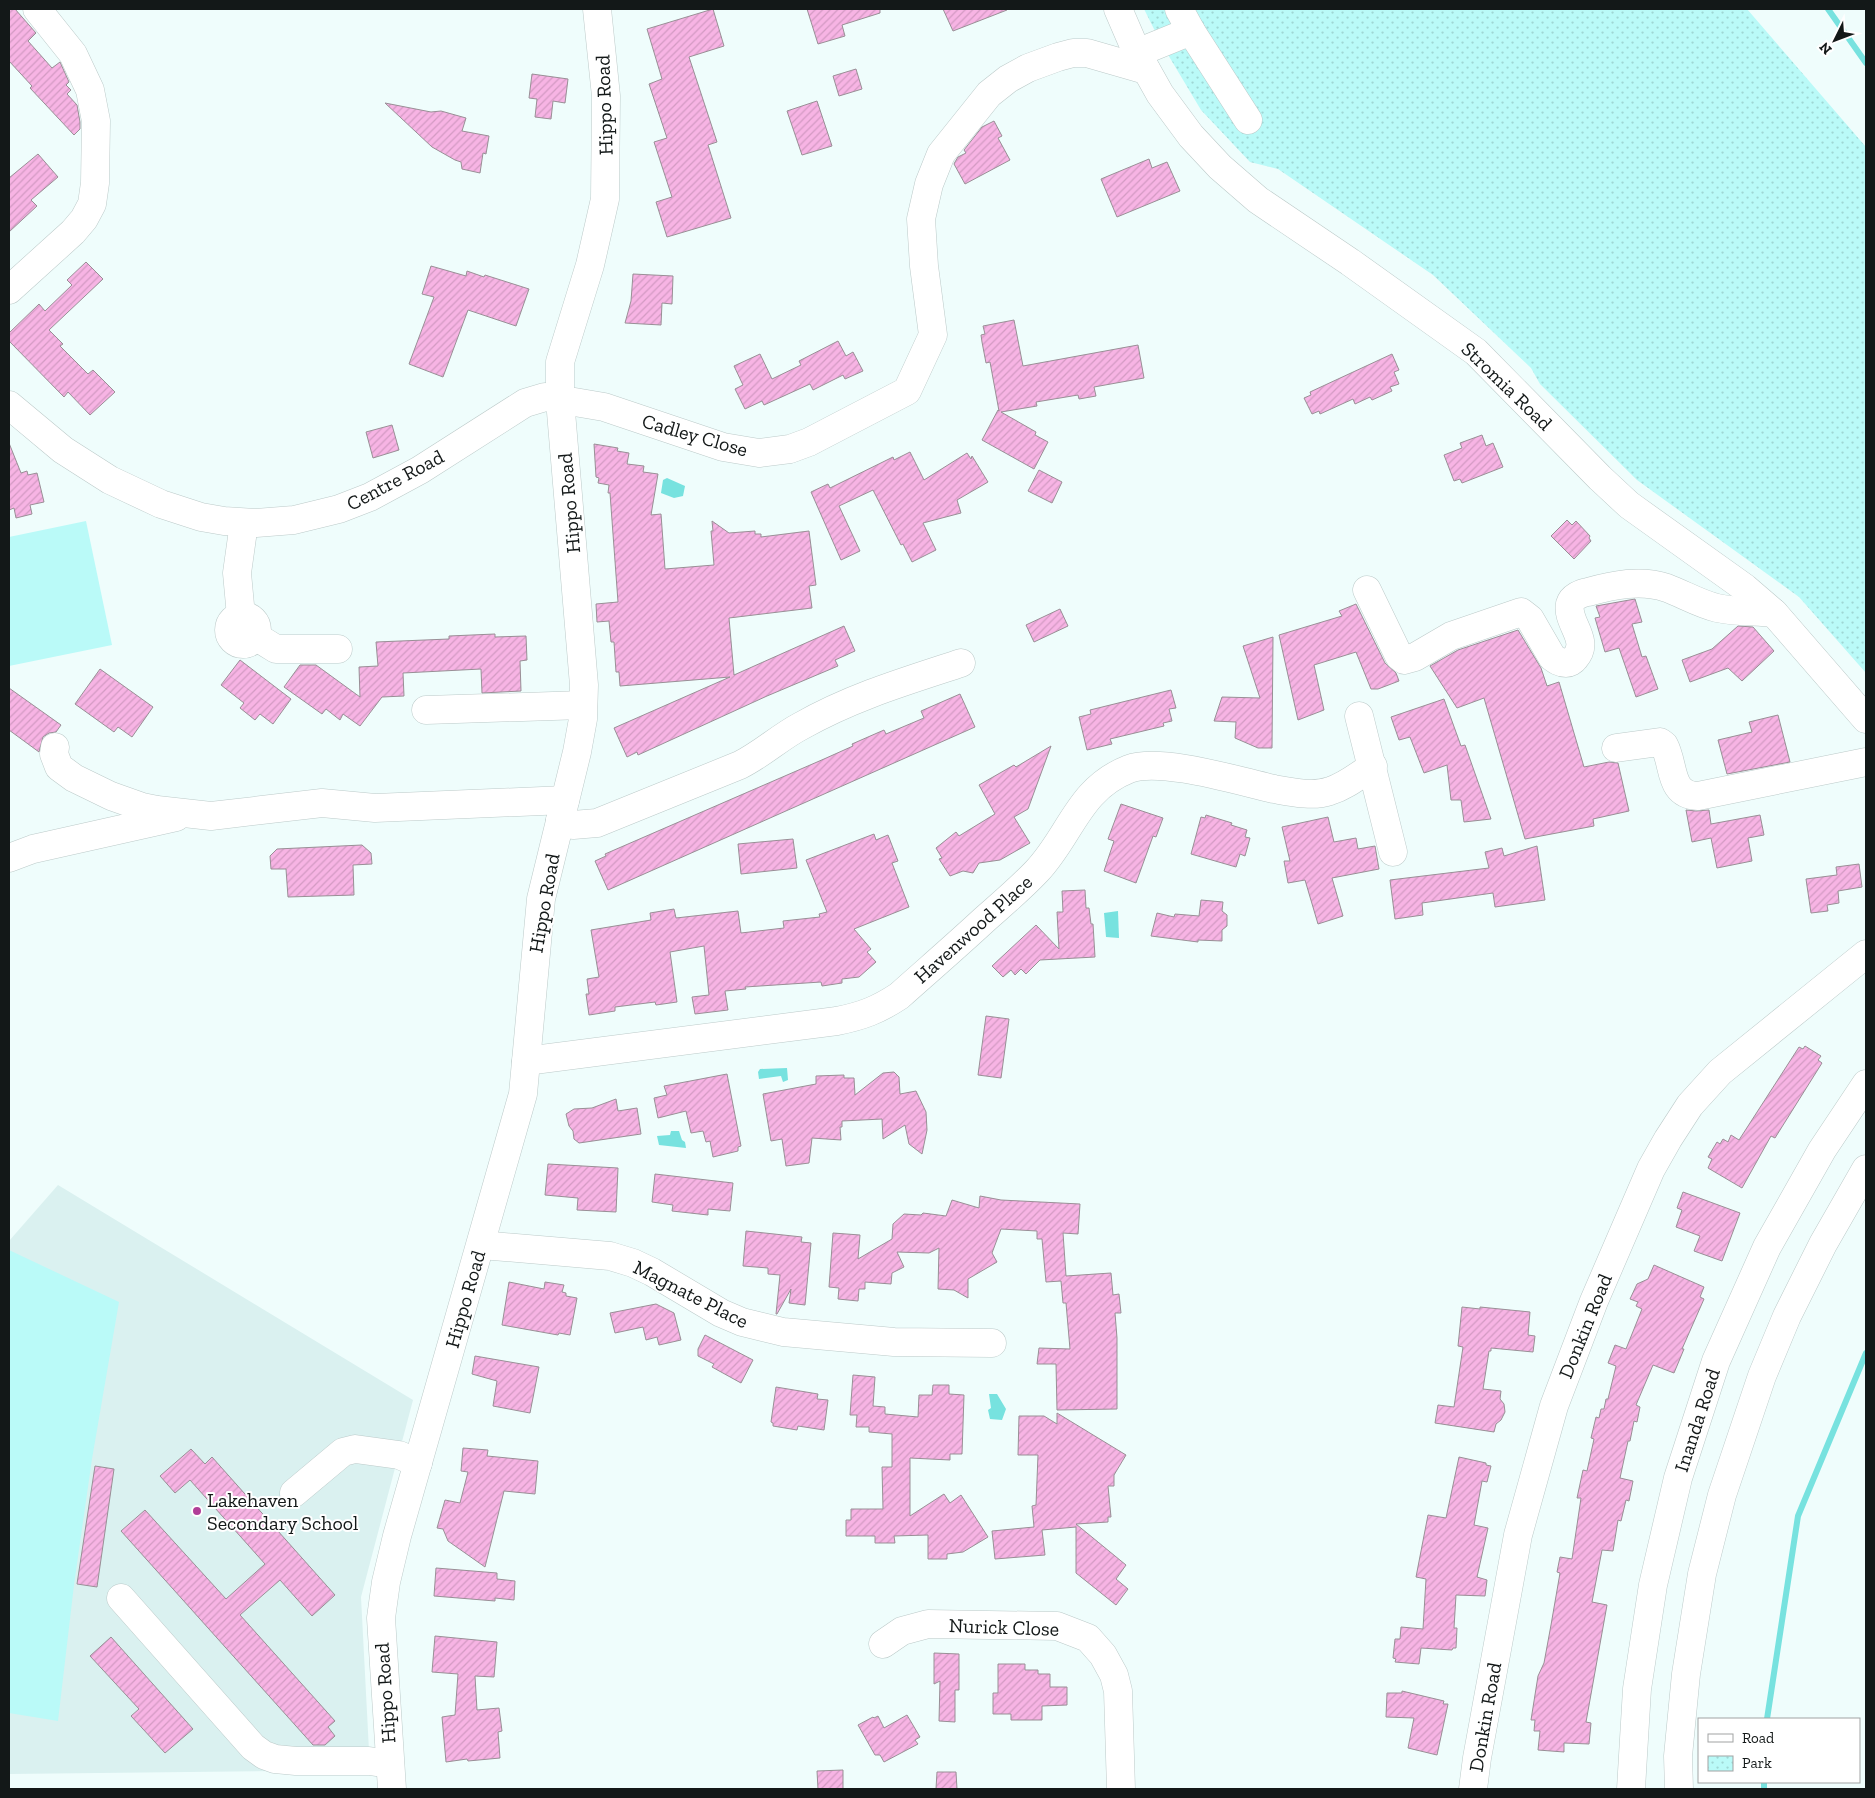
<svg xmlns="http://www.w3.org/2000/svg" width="1875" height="1798" viewBox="0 0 1875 1798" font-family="'Zilla Slab',serif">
	<defs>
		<pattern id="park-dots" width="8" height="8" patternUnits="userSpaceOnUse" patternTransform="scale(1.25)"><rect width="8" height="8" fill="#bafaf8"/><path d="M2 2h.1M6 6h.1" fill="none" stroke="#9fd6d4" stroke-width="1.8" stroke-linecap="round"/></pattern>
		<pattern id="building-hatch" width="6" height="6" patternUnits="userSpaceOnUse" patternTransform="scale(1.25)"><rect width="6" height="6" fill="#f7b4e4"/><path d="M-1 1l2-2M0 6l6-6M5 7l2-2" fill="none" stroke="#d39ac3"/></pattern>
	</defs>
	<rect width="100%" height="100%" fill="#effdfc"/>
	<!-- built -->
	<path fill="#daf1f0" d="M58 1185 413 1400 361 1597 370 1770 9 1774V1241Z"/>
	<!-- grass -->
	<g fill="#bafaf8">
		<path d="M86 521 112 645 9 666V537Z"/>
		<path d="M9 1250 119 1302 92 1459 74 1585 58 1721 9 1713Z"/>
	</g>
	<!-- park -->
	<path fill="url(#park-dots)" d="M1144 9H1747L1866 147V673L1799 597 1637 480 1540 384 1531 368 1433 275 1278 169 1250 162 1201 110 1161 43Z"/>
	<!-- water -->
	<g fill="#77e2df">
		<path d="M667 478 685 486 683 496 674 498 661 493 663 480Z"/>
		<path d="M1118 911 1119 938 1106 937 1104 913Z"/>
		<path d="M787 1068 788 1080 783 1082 781 1076 759 1079 758 1072 760 1069Z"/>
		<path d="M671 1131H679L682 1140 685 1142 686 1148 659 1145 657 1136 670 1135Z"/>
		<path d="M989 1394H997L1006 1409 1002 1420 990 1419 988 1410 991 1408Z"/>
	</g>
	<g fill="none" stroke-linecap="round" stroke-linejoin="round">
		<!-- stream -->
		<g stroke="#77e2df" stroke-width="6">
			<path d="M1828 9 1866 63"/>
			<path d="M1767 1719 1798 1516 1866 1353"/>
			<path d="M1764 1782V1789"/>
		</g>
	</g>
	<!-- building -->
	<g fill="url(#building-hatch)" stroke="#998f96">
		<path d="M9 9H15L36 33 28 41 52 68 60 62 69 82 66 85 71 90 67 94 77 105 80 122V129L74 135 30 88 32 86 9 61Z"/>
		<path d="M713 9 724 46 689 57 717 142 708 145 731 218 667 237 656 202 672 197 654 142 667 138 649 84 662 79 647 29Z"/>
		<path d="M807 9H880V13L842 25 845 36 818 44Z"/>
		<path d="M943 9H1007V10L953 31Z"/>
		<path d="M856 69 862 89 839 96 833 76Z"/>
		<path d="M532 74 568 79 565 103 553 101 551 119 535 117 537 99 529 98Z"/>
		<path d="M817 101 832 146 802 155 787 111Z"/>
		<path d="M385 103 431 112 441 111 466 118 462 131 489 136 486 154 483 153 480 173 462 169 461 162 455 160 432 147Z"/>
		<path d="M994 121 1002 136 998 138 1010 160 965 184 954 164 955 162 958 157 966 153 964 150 982 127Z"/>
		<path d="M38 154 58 177 31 200 37 206 9 232V178Z"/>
		<path d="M1149 159 1152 168 1167 162 1180 191 1117 217 1101 179Z"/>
		<path d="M86 262 103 279 49 330 63 344 60 346 88 374 93 370 115 392 90 415 68 392 64 397 9 341V333L39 304 45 311 72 285 67 280Z"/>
		<path d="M431 266 466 276 467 271 484 277 485 275 529 289 516 326 468 310 443 377 409 364 434 297 422 294Z"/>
		<path d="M633 274 673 276 672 304 662 303 661 325 625 323 631 301Z"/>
		<path d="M1014 320 1023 366 1138 345 1144 378 1094 387 1096 396 1079 399 1078 395 1036 402 1037 406 1001 412 1036 432 1035 435 1048 442 1034 469 982 440 998 410 999 411 990 362 986 363 982 342 981 335 985 334 983 326Z"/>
		<path d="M838 341 846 356 853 352 863 371 845 379 843 375 813 390 810 384 764 405 762 401 745 409 735 389 743 385 734 366 760 354 772 379 801 365 799 361Z"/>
		<path d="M1392 354 1399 370 1394 372 1399 384 1390 387 1392 391 1372 400 1370 397 1355 404 1353 399 1320 414 1319 411 1312 414 1304 398 1311 395 1310 392Z"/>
		<path d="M392 425 399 450 373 458 366 432Z"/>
		<path d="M1482 435 1486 446 1493 443 1503 467 1462 483 1460 479 1454 481 1444 455 1462 448 1460 443Z"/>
		<path d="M9 443 21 473 27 471 28 475 37 473 44 502 30 505 32 514 16 518 14 508 9 510Z"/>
		<path d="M594 444 618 448 617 451 629 453 627 464 644 466 643 472 658 474 651 515 661 514 665 569 714 565 711 531H713L712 521 729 533 755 531V534H761V537L809 531 816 585 809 586 812 608 729 618 734 675 844 626 855 651 835 660 838 666 767 696 638 755 637 752 627 757 614 728 730 677 620 686 619 672H616L614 642H611L609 621 597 622 596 604 618 602 610 493H608L609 485 598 483 599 478 596 477Z"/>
		<path d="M910 452 924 480 967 453 971 459 972 456 988 482 957 500 961 513 923 523 936 550 912 562 903 544 901 545 873 490 839 506 860 551 841 560 811 492 828 484 830 488 893 457 894 460Z"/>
		<path d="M1039 470 1062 482 1052 503 1028 491Z"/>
		<path d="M1567 520 1572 525 1576 521 1590 536 1589 538 1591 541 1574 559 1551 536Z"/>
		<path d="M1635 599 1642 622 1632 624 1642 657 1646 656 1658 689 1636 697 1619 648 1605 652 1595 618 1600 617 1596 606Z"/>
		<path d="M1356 604 1385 663 1396 673 1399 681 1378 689H1371L1356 652 1314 665 1324 710 1298 720 1279 635 1342 616 1339 611Z"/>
		<path d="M1060 609 1068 626 1034 642 1026 625Z"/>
		<path d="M1738 626 1753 627 1774 651 1742 681 1728 668 1690 682 1682 660 1712 649Z"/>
		<path d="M1518 630 1541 668 1547 686 1559 682 1584 767 1609 762 1618 763 1629 811 1593 819 1594 826 1525 839 1484 698 1457 708 1430 666 1458 650Z"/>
		<path d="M495 634V637L526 636 527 660 520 661 521 691 482 693 481 669 403 673 404 696 382 697 360 726 343 714 340 720 326 709 322 714 284 687 300 665H316L360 697 359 667 378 666 376 642 449 639V636Z"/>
		<path d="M1273 637 1272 748H1258L1235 738 1236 722 1214 721 1222 697 1260 698 1243 646Z"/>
		<path d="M240 660 291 699 273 724 260 714 255 720 240 708 244 703 221 685Z"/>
		<path d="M100 669 153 707 132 737 118 727 114 732 75 704Z"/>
		<path d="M9 688 61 725 56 732 49 733 43 737 39 752 9 730Z"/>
		<path d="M1171 690 1176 708 1169 709 1172 721 1163 723 1164 726 1110 739 1112 744 1087 750 1079 717 1091 714 1090 710Z"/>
		<path d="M960 694 975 727 608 890 595 861 606 856 605 854 824 759 853 746 852 744 884 730 886 734 924 718 921 711Z"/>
		<path d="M1444 699 1461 746 1465 745 1491 819 1464 822 1461 800H1451L1447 765 1424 773 1410 737 1399 740 1391 717Z"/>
		<path d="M1778 715 1790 762 1727 774 1718 740 1752 732 1749 722Z"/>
		<path d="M1051 746 1028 809 1014 817 1030 843 1000 860 979 863 973 873 963 871 950 876 939 859 942 858 936 848 956 832 959 836 995 814 979 785 1014 765 1016 767Z"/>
		<path d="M1121 804 1163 818 1156 837 1153 836 1136 883 1104 871 1114 841 1108 839Z"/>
		<path d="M1686 810 1696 811 1709 810 1711 824 1760 815 1764 835 1748 838 1752 861 1717 868 1711 838 1692 842Z"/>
		<path d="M1206 815 1232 823 1231 825 1247 830 1245 837 1250 838 1245 856 1240 854 1236 867 1191 854 1201 817 1205 818Z"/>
		<path d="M1328 817 1334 842 1356 838 1358 849 1375 846 1379 869 1332 878 1343 916 1318 924 1305 880 1288 883 1284 861H1290L1282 827Z"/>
		<path d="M874 834 876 840 888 835 898 861 892 863 909 907 854 929 871 949 867 952 876 962 859 977 842 979V983L822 986 821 982 745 987 746 989 725 991 728 1010 695 1014 692 997 709 995 704 946 670 952 677 1002 656 1005 655 1002 615 1007V1011L589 1015 586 994H589L587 979 599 977 591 930 651 920 650 913 674 909 676 918 738 911 741 933 784 928 783 921 820 917 819 914 827 912 806 860Z"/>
		<path d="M793 839 797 868 741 874 738 844Z"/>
		<path d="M362 845 371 853 372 864 353 865 354 895 288 897 286 869H271L270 856 277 849Z"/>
		<path d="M1537 846 1545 900 1495 907 1493 893 1422 903 1423 915 1395 919 1390 880 1489 868 1485 852 1502 848 1504 856Z"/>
		<path d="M1859 864 1862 887 1838 891 1839 903 1827 905 1828 911 1811 913 1806 879 1837 875 1836 867Z"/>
		<path d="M1085 890 1086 908H1089L1091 924H1093L1095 957 1040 960 1026 974 1021 969 1015 975 1011 970 1003 977 992 966 1036 925 1059 949 1057 912H1063L1062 891Z"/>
		<path d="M1201 900 1223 902 1222 911 1227 915V926L1222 930V941L1198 940V942L1151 936 1157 913 1174 917 1175 914 1199 916Z"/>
		<path d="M986 1016 1009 1019 1001 1078 978 1075Z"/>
		<path d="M1805 1046 1821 1056 1818 1060 1822 1063 1775 1138 1771 1136 1742 1188 1708 1168 1712 1159 1708 1157 1717 1142 1720 1144 1723 1139 1728 1142 1731 1135 1739 1140 1799 1047 1803 1049Z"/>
		<path d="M894 1072 899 1077 900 1094 916 1091 926 1112 927 1130 922 1154 909 1144 905 1125 883 1139 882 1119 842 1121V1127H840L841 1140 812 1138 809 1163 786 1166 782 1139 771 1141 763 1094 816 1084V1076L844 1075V1078H854L855 1095 883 1073Z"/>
		<path d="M727 1074 741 1146 738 1147V1151L713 1157 710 1141 706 1142 703 1131 691 1133 686 1111 658 1118 654 1098 667 1095 664 1086Z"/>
		<path d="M616 1099 618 1111 637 1108 641 1134 579 1143 574 1139 573 1131 569 1126 566 1114 574 1109 592 1108Z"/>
		<path d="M548 1164 618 1168 616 1212 577 1210 578 1198 545 1195Z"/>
		<path d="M655 1174 733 1183 730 1211 708 1209V1215L672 1211 673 1205 652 1202Z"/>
		<path d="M1683 1192 1740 1213 1722 1261 1694 1251 1700 1236 1676 1227 1682 1210 1677 1208Z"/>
		<path d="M980 1196 1001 1200 1080 1204 1078 1234 1063 1233 1066 1276 1111 1273 1113 1295 1119 1294 1121 1313H1115L1117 1338V1409L1057 1410 1056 1364H1037L1039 1348 1070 1349 1066 1303H1063L1061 1281 1046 1282 1042 1239H1037V1231L1001 1229 992 1253 997 1262 968 1279V1298L954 1290 938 1289 939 1248 929 1253 897 1252 904 1267 892 1273 891 1284 865 1282V1289H859L858 1301 838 1299 839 1288 829 1287 833 1233 860 1235 858 1259 892 1239 893 1224 904 1214 921 1215 923 1213 946 1216 952 1200 979 1208Z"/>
		<path d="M746 1231 802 1237 801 1242 811 1243 805 1305 789 1303 791 1289 777 1314H776L780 1275 768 1274V1268L743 1266Z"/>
		<path d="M1654 1265 1704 1287 1700 1297 1704 1299 1682 1349H1684L1674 1373 1653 1365 1636 1405 1640 1407 1637 1422 1634 1421 1630 1441H1628L1620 1478 1633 1481 1629 1501 1626 1500 1621 1521 1618 1520 1613 1551 1602 1550 1592 1602 1607 1605 1586 1722 1591 1723 1589 1744 1564 1743V1752L1538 1750 1540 1731H1534L1535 1720H1531L1538 1676 1544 1663 1551 1625 1560 1573 1557 1572 1560 1557 1572 1559 1581 1498H1577L1583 1470 1587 1471 1594 1439 1591 1438 1596 1417 1599 1418 1601 1409H1604L1606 1399H1608L1616 1366 1608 1363 1615 1345 1626 1349 1642 1309 1636 1306 1638 1302 1630 1299 1637 1284 1648 1279Z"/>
		<path d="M509 1282 544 1289 545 1282 564 1285 562 1292 566 1293V1296L577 1298 570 1335 559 1333 558 1335 502 1325Z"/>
		<path d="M656 1304 674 1313 681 1340 659 1345 657 1337 646 1340 643 1327 615 1333 610 1313Z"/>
		<path d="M1462 1307 1480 1309V1307L1530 1312 1528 1335 1535 1336 1533 1352 1491 1348V1351H1489L1483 1389 1501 1391 1500 1399 1504 1404 1505 1412 1501 1420 1496 1424 1494 1432 1435 1423 1438 1405 1454 1407 1463 1347 1458 1346Z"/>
		<path d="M705 1335 753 1360 741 1383 712 1367 714 1364 698 1356V1349Z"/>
		<path d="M475 1356 539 1367 530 1413 493 1406 497 1381 472 1374Z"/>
		<path d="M853 1375 875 1377 873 1406 885 1407V1414L918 1417 919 1395H932L933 1385H949V1394L964 1395 962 1454H950V1460L910 1458V1516L944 1494 950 1503 961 1495 988 1537 963 1552 947 1554V1559H928V1535L894 1536 895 1543H875V1536H846V1520H851V1509H883L882 1467H892V1434L869 1432V1427H856L857 1415H850Z"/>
		<path d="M776 1387 818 1394 817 1399 828 1400 824 1430 798 1426 797 1430 773 1426V1423L771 1422Z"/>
		<path d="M1057 1413 1126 1455 1114 1475V1486H1108L1111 1517H1108V1522L1076 1524 1126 1565 1116 1579 1128 1589 1116 1605 1076 1573V1527L1042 1530 1045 1555 995 1559 992 1531 1034 1527 1032 1506 1036 1505 1038 1455H1018L1019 1416H1044L1057 1424Z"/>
		<path d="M463 1448 488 1450 487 1456 538 1461 535 1494 504 1491 485 1567 448 1541 443 1529 437 1528 445 1500 460 1503 468 1472 461 1471Z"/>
		<path d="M191 1449 205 1464 212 1457 335 1595 312 1616 280 1580 240 1615 335 1721 328 1727 335 1736 325 1745H313L121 1531 145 1510 226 1599 265 1564 190 1480 175 1493 160 1476Z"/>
		<path d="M1459 1457 1486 1463V1465L1491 1466 1487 1482 1482 1481 1474 1525 1488 1528 1477 1577 1487 1580 1485 1596 1456 1595 1454 1628H1457L1456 1648H1453L1452 1650 1421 1648 1419 1664 1395 1662 1396 1659 1393 1658 1395 1639H1400L1401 1627 1423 1629 1426 1579 1416 1577 1428 1515 1446 1518Z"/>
		<path d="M95 1466 114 1469 97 1587 77 1584Z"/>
		<path d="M436 1568 497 1573V1579L515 1581 514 1600 495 1598V1601L434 1596Z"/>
		<path d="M435 1636 497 1642 494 1677 475 1676 477 1710 499 1708 502 1731 498 1732 500 1758 468 1761 467 1759 446 1762 442 1717 455 1715 458 1674 432 1672Z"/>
		<path d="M111 1637 193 1729 165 1753 131 1716 139 1709 90 1656Z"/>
		<path d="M934 1653 959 1654V1690H955V1722L939 1721 940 1681 934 1684Z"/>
		<path d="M998 1664H1025V1670H1038V1674H1050V1687H1067V1705L1042 1706V1720H1011V1714H993V1693H998Z"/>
		<path d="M1402 1691 1444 1701 1443 1704H1448L1437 1755 1408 1748 1414 1718 1386 1717 1387 1693H1402Z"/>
		<path d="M907 1715 920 1737 915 1740 918 1744 884 1762 880 1755H875L858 1725 873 1717 874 1718 878 1716 884 1728Z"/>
		<path d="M843 1770V1789H818L817 1771Z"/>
		<path d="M937 1772H956L957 1789H936Z"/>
	</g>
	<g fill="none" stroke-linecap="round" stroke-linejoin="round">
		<defs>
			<g id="minor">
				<path d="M1118 9 1137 53 1160 94 1191 136 1220 167 1258 200 1350 262 1476 352 1600 478 1629 505 1745 588 1774 613 1866 719"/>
				<path d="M1191 31 1248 120"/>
				<path d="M1137 53 1191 31 1179 9"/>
				<path d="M9 290 73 232 84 219 92 204 95 183 96 121 90 90 73 54 37 9"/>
				<path d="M9 405 63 450 110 480 161 504 201 517 224 521 256 523 294 520 339 509 370 497 420 470 525 403 545 397 604 407 723 447 759 453 790 449 809 442 907 391 933 335 924 266 921 219 929 184 941 154 989 94 1008 79 1028 68 1058 57 1073 53H1087L1146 70"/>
				<path d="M1367 590 1399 656 1404 660 1415 657 1451 636 1521 612 1530 619 1552 657C1556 660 1560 663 1566 663 1569 663 1573 661 1575 658 1591 640 1566 623 1570 604 1572 597 1581 593 1588 592 1613 585 1641 579 1667 588 1683 594 1700 604 1717 608 1735 612 1755 611 1774 613"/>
				<path d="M241 616 237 573 244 523"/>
				<circle cx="243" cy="630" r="14"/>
				<path d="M255 636 276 649H338"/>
				<path d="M426 710 583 705"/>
				<path d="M1359 716 1393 852"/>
				<path d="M55 747 54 754 59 767 74 778 111 796 142 807 157 810 211 816 322 803 375 808 565 800"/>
				<path d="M1616 748 1660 742 1664 745C1675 765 1668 795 1698 796L1866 762"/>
				<path d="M560 820 573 825 597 823 740 765C762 754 780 737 801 726 852 697 906 681 961 663"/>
				<path d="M9 858 33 849 176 817"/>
				<path d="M526 1061 837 1021C862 1016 878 1010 899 996 927 971 956 946 984 920 1002 904 1020 889 1037 871 1071 835 1078 789 1129 769 1161 757 1238 781 1274 789 1291 792 1313 797 1330 791 1346 786 1359 775 1373 766"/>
				<path d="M481 1245 610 1256 633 1263 652 1272 721 1313 742 1322 783 1332 894 1342 992 1343"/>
				<path d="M294 1493 343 1452 355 1449 399 1455 418 1463"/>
				<path d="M121 1598 253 1747 264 1755 275 1759 296 1761H369L390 1764"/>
				<path d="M883 1644 902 1631 928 1624 1057 1626 1088 1638 1103 1655 1114 1675 1118 1691 1121 1789"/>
				<path d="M392 1789 381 1618 386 1582 397 1536 523 1094 541 899 577 752 583 719 584 685 560 400V362L590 265 605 199 606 96 597 9"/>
				<path d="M1473 1789 1477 1758 1518 1535 1554 1406 1594 1301 1651 1169 1668 1139 1690 1105 1720 1072 1866 954"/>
			</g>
			<g id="major">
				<path d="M1631 1789 1637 1689 1653 1585 1678 1478 1716 1361 1767 1247 1822 1150 1866 1084"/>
				<path d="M1679 1789 1678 1756 1686 1674 1702 1574 1722 1495 1762 1376 1787 1316 1823 1244 1866 1169"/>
			</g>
		</defs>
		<!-- minor casing -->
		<use href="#minor" stroke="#bccac9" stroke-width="29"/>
		<!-- major casing -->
		<use href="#major" stroke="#bccac9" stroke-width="29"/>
		<!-- minor -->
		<use href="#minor" stroke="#fff" stroke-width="28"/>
		<!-- major -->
		<use href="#major" stroke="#fff" stroke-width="28"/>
	</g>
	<!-- markers -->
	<circle fill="#b13e98" stroke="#fff" stroke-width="2" cx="197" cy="1511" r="5"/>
	<g text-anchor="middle" stroke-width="4" stroke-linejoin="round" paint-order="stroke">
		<!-- street labels -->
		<g font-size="20" fill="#131818" stroke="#fff">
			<text transform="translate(604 105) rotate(-92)" y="7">Hippo Road</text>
			<text transform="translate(1507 386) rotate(44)" y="7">Stromia Road</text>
			<text transform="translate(695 435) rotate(16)" y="7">Cadley Close</text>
			<text transform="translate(395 480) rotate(-28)" y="7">Centre Road</text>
			<text transform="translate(569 503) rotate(-95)" y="7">Hippo Road</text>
			<text transform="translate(544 903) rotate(-80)" y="7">Hippo Road</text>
			<text transform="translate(973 929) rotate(-42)" y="7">Havenwood Place</text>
			<text transform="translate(691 1294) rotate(27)" y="7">Magnate Place</text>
			<text transform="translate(465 1299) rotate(-74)" y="7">Hippo Road</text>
			<text transform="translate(1585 1326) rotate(-68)" y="7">Donkin Road</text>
			<text transform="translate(1697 1420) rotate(-72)" y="7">Inanda Road</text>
			<text transform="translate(1004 1627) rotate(2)" y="7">Nurick Close</text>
			<text transform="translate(385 1693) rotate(-94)" y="7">Hippo Road</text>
			<text transform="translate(1485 1717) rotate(-80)" y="7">Donkin Road</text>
		</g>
		<!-- poi labels -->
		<g font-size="20" fill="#131818" stroke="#fff" text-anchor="start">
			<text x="207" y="1507">Lakehaven<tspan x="207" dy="23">Secondary School</tspan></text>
		</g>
	</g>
	<!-- border -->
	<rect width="1875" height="1798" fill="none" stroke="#131818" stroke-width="20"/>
	<!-- legend -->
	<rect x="1698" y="1718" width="162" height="65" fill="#ffffff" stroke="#a1a3a3"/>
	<rect x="1708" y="1734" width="25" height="8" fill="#ffffff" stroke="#a1a3a3"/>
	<text x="1742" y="1743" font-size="15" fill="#131818">Road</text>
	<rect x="1708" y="1756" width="25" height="15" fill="url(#park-dots)" stroke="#a1a3a3"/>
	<text x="1742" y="1768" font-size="15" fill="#131818">Park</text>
	<!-- north arrow -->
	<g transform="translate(1835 40) rotate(228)" stroke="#ffffff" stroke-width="4" paint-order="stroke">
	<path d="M0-4L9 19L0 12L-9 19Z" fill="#131818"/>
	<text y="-8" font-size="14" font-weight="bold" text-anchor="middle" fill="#131818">N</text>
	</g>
</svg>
